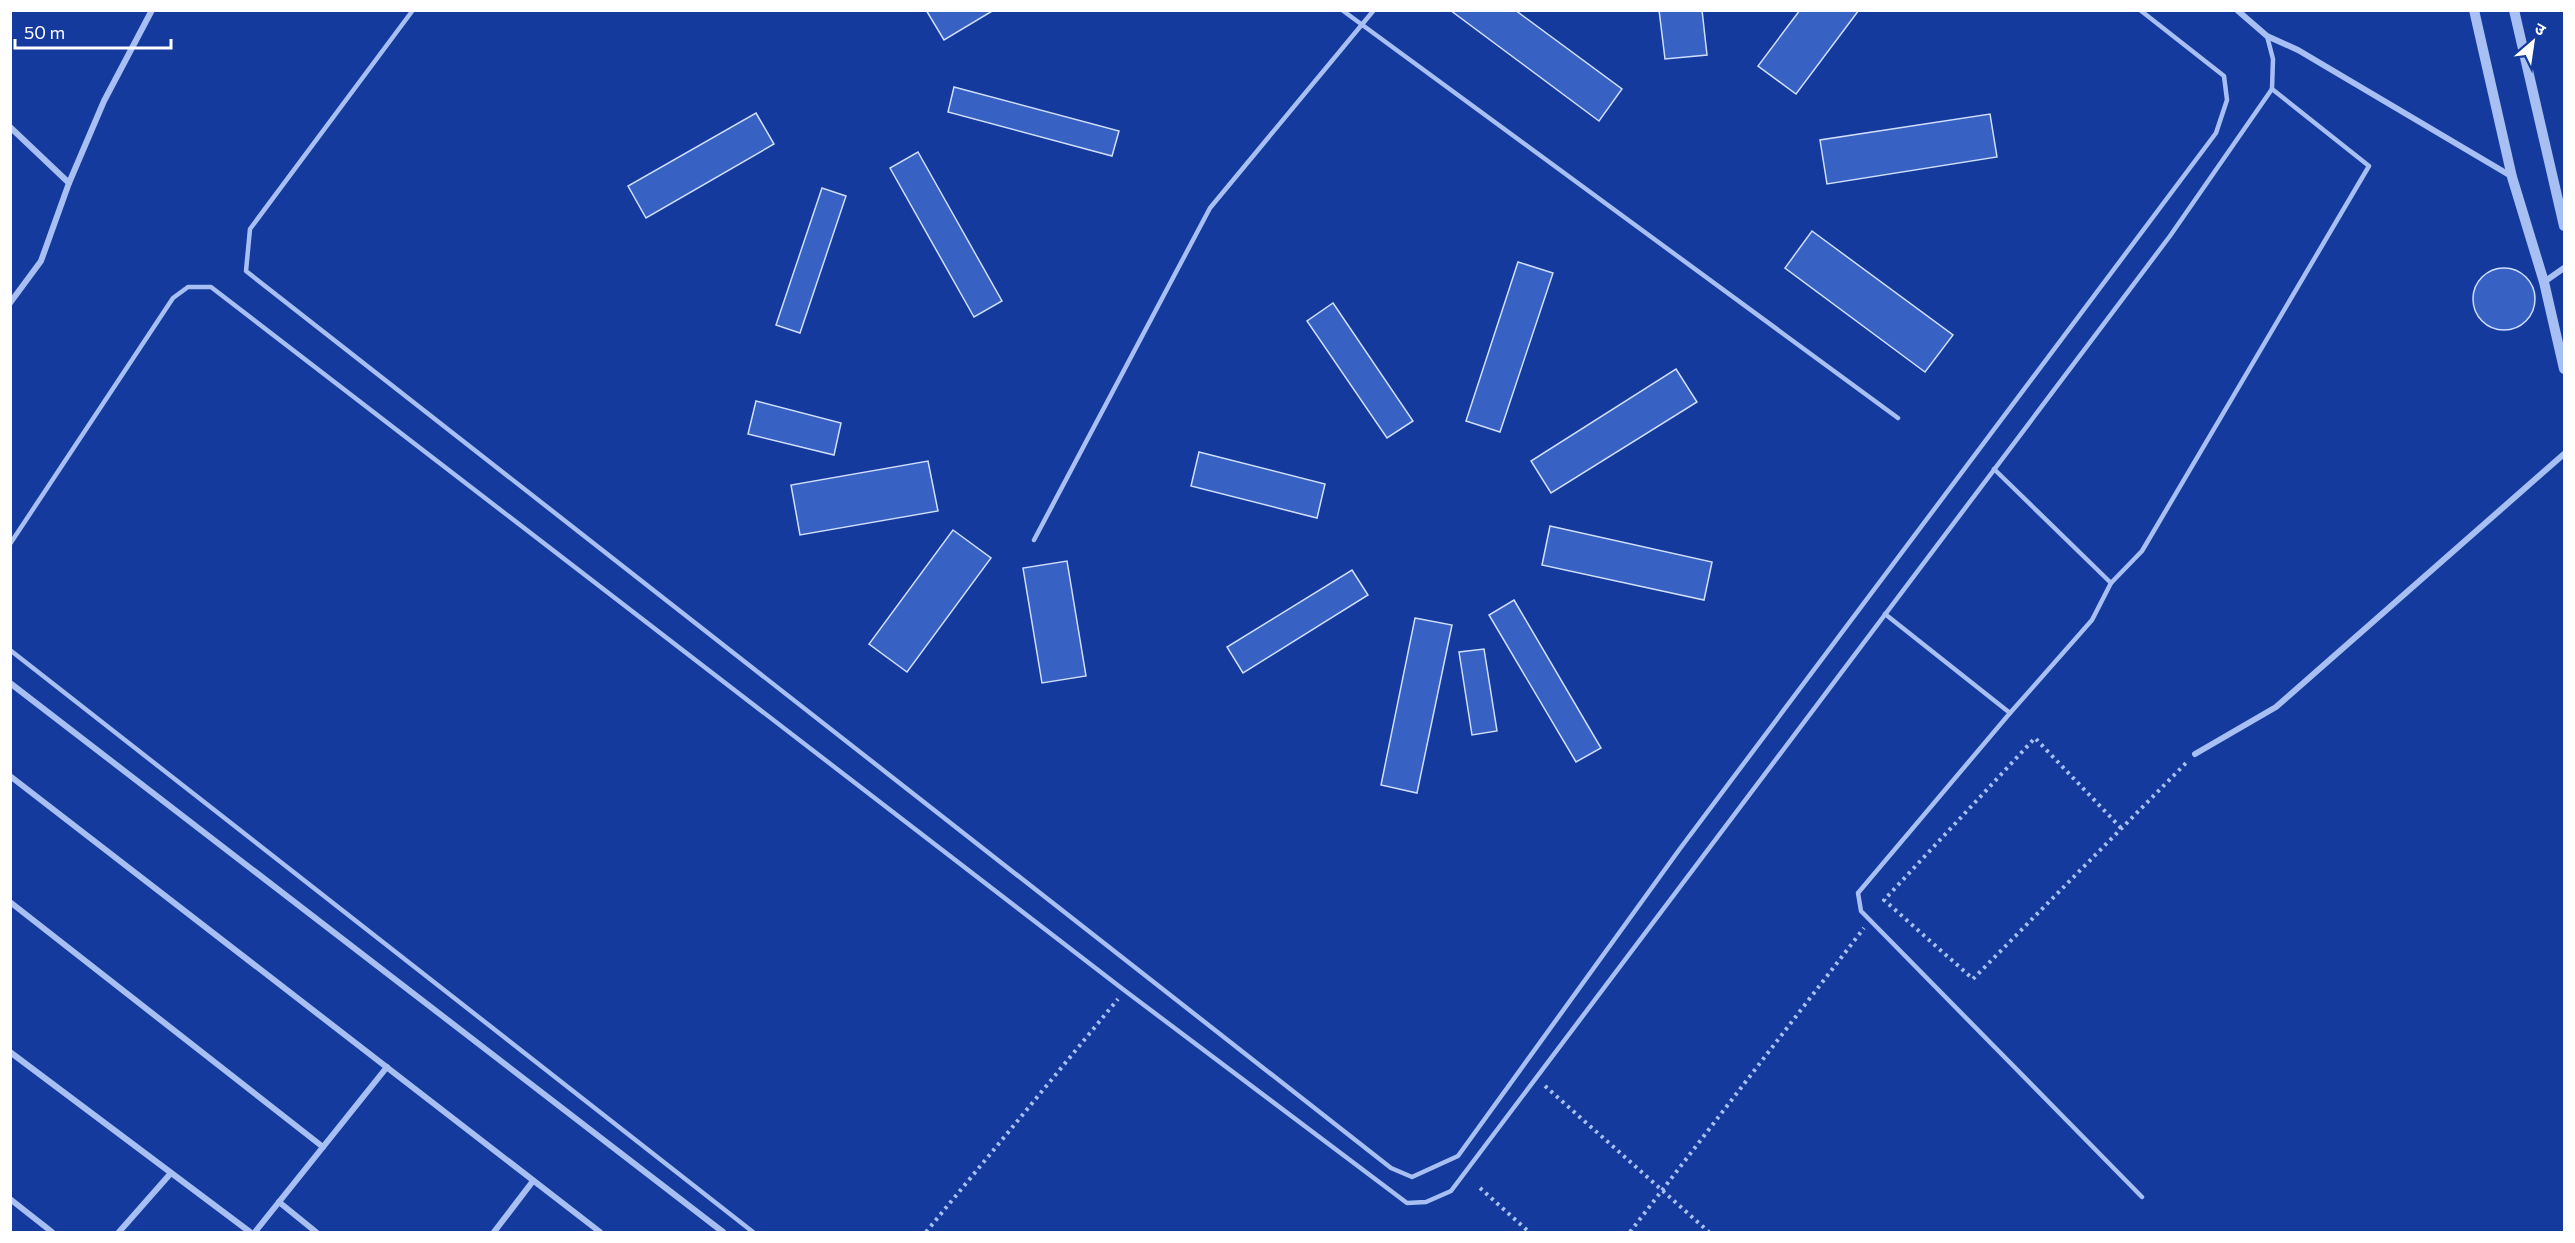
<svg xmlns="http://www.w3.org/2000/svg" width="2575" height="1243" viewBox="0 0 2575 1243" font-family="Commissioner,'Noto Sans Devanagari',sans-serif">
	<rect width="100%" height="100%" fill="#133a9c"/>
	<!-- building -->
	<g fill="#3761c2" stroke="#d0defd" stroke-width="1.5">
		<path d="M926 10H994L944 40Z"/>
		<path d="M1450 10H1515L1622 89 1599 121Z"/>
		<path d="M1659 10H1702L1707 55 1665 59Z"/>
		<path d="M1800 10H1859L1796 94 1758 66Z"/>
		<path d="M954 87 1119 131 1112 156 948 112Z"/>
		<path d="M756 113 774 144 646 218 628 186Z"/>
		<path d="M1990 114 1997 157 1827 184 1820 140Z"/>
		<path d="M918 152 1002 301 974 317 890 168Z"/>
		<path d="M822 188 846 196 800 333 776 325Z"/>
		<path d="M1812 231 1953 335 1925 372 1785 268Z"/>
		<path d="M1518 262 1553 273 1500 432 1466 421Z"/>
		<circle cx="2504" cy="299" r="31"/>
		<path d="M1333 303 1413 421 1387 438 1307 321Z"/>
		<path d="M1676 369 1697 402 1551 493 1531 461Z"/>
		<path d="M756 401 841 423 834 455 748 434Z"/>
		<path d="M1199 452 1325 484 1317 518 1191 486Z"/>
		<path d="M928 461 938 511 800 535 791 485Z"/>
		<path d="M1550 526 1712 562 1704 600 1542 565Z"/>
		<path d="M953 530 991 558 907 672 869 644Z"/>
		<path d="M1067 561 1086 676 1042 683 1023 568Z"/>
		<path d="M1352 570 1368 595 1243 673 1227 647Z"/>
		<path d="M1514 600 1601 748 1576 762 1489 615Z"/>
		<path d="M1415 618 1452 625 1417 793 1381 785Z"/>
		<path d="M1484 649 1497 731 1472 735 1459 652Z"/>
	</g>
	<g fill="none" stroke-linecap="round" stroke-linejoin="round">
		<!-- path -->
		<g stroke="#a8bff4" stroke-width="4" stroke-dasharray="3 4.5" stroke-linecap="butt">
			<path d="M2121 828 2035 738 1884 900 1973 979 2186 763"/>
			<path d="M1545 1086 1709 1232"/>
			<path d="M1480 1188 1529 1232"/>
			<path d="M926 1232 1118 999"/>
			<path d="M1630 1232 1864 928"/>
		</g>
		<!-- service -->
		<g stroke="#a8bff4" stroke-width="4.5">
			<path d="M413 10 250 229 246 271 1391 1168 1412 1177 1458 1156 1679 850 2216 133 2227 100 2224 76 2140 10"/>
			<path d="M1342 10 1898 418"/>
			<path d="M1994 469 2111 583"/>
			<path d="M1034 540 1210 208 1374 10"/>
			<path d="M10 544 173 298 188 287H211L1124 990 1407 1203 1426 1202 1451 1191 2170 236 2272 89 2273 59 2267 36"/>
			<path d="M1885 614 2010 713 1858 893 1861 911 2142 1197"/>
			<path d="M10 650 753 1232"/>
			<path d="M2010 713 2092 620 2111 583 2142 551 2369 166 2272 89"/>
		</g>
		<!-- minor -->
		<g stroke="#a8bff4" stroke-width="6">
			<path d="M2237 10 2267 36 2298 50 2511 176"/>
			<path d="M10 127 69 183"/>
			<path d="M2544 282 2564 268"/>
			<path d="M10 303 41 261 69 183 104 101 152 10"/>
			<path d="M10 683 723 1232"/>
			<path d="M2195 754 2276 707 2564 454"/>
			<path d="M10 776 600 1232"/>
			<path d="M10 902 323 1147"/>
			<path d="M10 1052 250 1232"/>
			<path d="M10 1199 52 1232"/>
			<path d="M279 1202 316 1232"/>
			<path d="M119 1232 171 1173"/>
			<path d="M255 1232 387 1067"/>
			<path d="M494 1232 533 1181"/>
		</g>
		<!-- tertiary -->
		<g stroke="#a8bff4" stroke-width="10">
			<path d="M2474 10 2512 177 2544 282 2564 369"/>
			<path d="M2514 10 2564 226"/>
		</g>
	</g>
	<!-- border -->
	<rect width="2575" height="1243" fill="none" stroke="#ffffff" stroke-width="24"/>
	<!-- north arrow -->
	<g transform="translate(2533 42) rotate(29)" stroke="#133a9c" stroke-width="4.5" paint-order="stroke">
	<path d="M0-4.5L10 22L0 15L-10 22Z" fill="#ffffff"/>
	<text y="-9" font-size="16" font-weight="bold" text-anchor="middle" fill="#ffffff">उ</text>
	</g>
	<!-- scale -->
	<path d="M15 39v9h156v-9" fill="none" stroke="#ffffff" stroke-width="3"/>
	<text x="24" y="39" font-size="18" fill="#ffffff" stroke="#133a9c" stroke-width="4.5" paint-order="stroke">50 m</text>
</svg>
